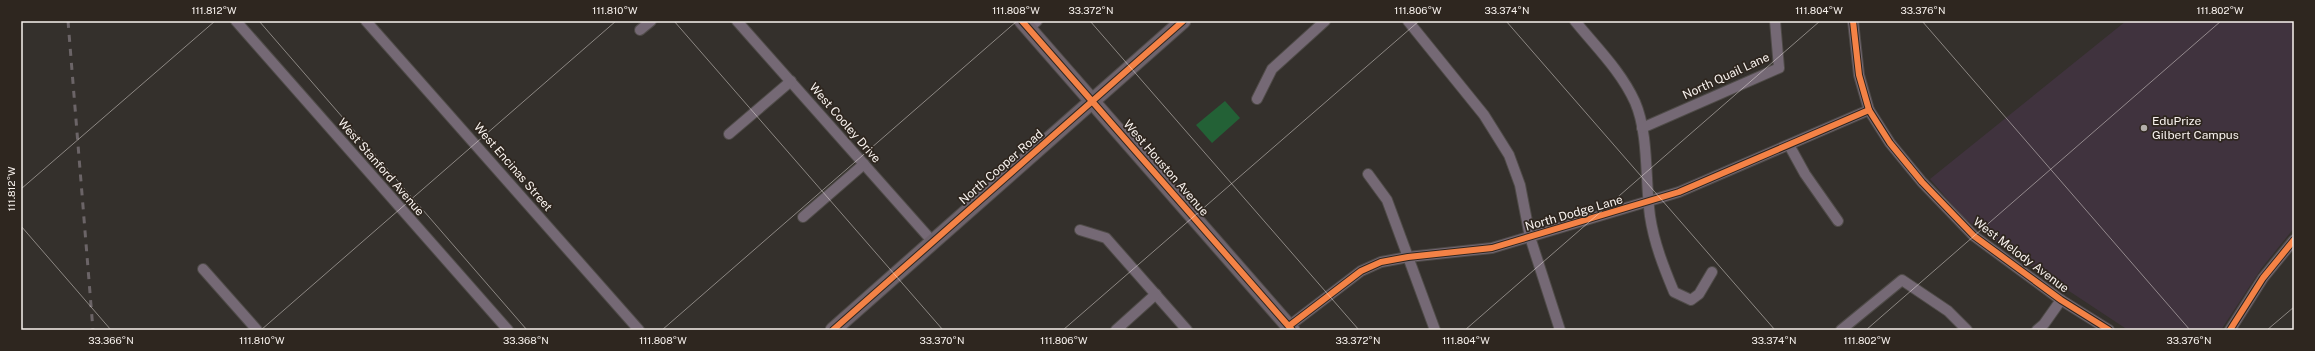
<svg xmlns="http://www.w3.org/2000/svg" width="2315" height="351" viewBox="0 0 2315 351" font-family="'Public Sans',sans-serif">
	<rect width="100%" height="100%" fill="#34302c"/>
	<!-- education -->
	<path fill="#40333e" d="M2126 21H2294V228L2261 269 2221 330H2128L1992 240 1962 216 1930 179Z"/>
	<!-- green -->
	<path fill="#236136" d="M1225 101 1240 118 1212 143 1196 125Z"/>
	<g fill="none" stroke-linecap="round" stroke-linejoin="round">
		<defs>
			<g id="street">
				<path d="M236 21 508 330"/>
				<path d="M366 21 639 330"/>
				<path d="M737 21 933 242"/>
				<path d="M1408 21 1484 115 1509 155 1520 185 1530 237 1560 330"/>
				<path d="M1575 21C1596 47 1621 71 1635 102 1649 134 1645 181 1650 216 1654 243 1664 268 1674 292L1691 300 1699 294 1712 272"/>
				<path d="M1853 21 1859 75 1869 110 1890 143 1922 182 1974 236 2061 300 2109 330"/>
				<path d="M1029 28 1037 21"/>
				<path d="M640 30 651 21"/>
				<path d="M1257 99 1272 69 1325 21"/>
				<path d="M1642 128 1779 68 1775 21"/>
				<path d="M729 134 791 81"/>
				<path d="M1789 145 1805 174 1838 221"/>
				<path d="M1368 174 1387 200 1435 330"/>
				<path d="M803 217 864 164"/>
				<path d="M1080 230 1106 238 1187 330"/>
				<path d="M203 269 257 330"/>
				<path d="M1289 326 1361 271 1381 262 1408 257 1492 248 1679 192 1869 110"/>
				<path d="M1116 330 1156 294"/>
				<path d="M1841 330 1902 280 1948 311 1967 330"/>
				<path d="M2037 330 2044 324 2061 300"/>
				<path d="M2230 330 2263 278 2294 240"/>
			</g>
			<g id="secondary">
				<path d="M1022 21 1292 330"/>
				<path d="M833 330 1183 21"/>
			</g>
		</defs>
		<!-- street casing -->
		<use href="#street" stroke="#4f4b48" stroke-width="12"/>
		<!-- secondary casing -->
		<use href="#secondary" stroke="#4f4b48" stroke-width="17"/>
		<!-- street -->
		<use href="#street" stroke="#756975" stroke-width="10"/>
		<!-- secondary -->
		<use href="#secondary" stroke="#6e636c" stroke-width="15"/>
		<!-- rail -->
		<path stroke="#6b6467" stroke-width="3" stroke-dasharray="7 7" stroke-linecap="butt" d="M68 21 93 330"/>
		<defs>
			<g id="cycleway">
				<path d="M1022 21 1292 330"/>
				<path d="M1853 21 1859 75 1869 110 1890 143 1922 182 1974 236 2061 300 2109 330"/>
				<path d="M1289 326 1361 271 1381 262 1408 257 1492 248 1679 192 1869 110"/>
				<path d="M833 330 1183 21"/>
				<path d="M2230 330 2263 278 2294 240"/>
			</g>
		</defs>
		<!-- cycleway casing -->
		<use href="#cycleway" stroke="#2e261f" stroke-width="8"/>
		<!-- cycleway -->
		<use href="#cycleway" stroke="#f48246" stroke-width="6"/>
	</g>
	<!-- ticks -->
	<path fill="none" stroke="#f8f2ee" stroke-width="1" stroke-opacity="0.45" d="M259 21 527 330M674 21 943 330M1090 21 1359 330M1506 21 1775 330M1922 21 2190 330M21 189 215 21M21 226 111 330M261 330 616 21M662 330 1017 21M1063 330 1419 21M1465 330 1820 21M1866 330 2221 21M2267 330 2294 307"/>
	<!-- markers -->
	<circle fill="#b3aeaa" stroke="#2e261f" stroke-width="1.5" cx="2144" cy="128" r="4"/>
	<g text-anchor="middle" stroke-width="3.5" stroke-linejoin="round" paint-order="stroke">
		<!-- street labels -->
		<g font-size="12" fill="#f8f2ee" stroke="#2e261f">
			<text transform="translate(1726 76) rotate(-25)" y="4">North Quail Lane</text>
			<text transform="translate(845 123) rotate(49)" y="4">West Cooley Drive</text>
			<text transform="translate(381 167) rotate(49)" y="4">West Stanford Avenue</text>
			<text transform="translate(513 167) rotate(49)" y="4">West Encinas Street</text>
			<text transform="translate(1001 167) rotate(-41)" y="4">North Cooper Road</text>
			<text transform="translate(1166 168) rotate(49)" y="4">West Houston Avenue</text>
			<text transform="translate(1574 213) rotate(-16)" y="4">North Dodge Lane</text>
			<text transform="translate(2021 255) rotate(37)" y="4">West Melody Avenue</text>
		</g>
		<!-- poi labels -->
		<g font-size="12" fill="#f8f2ee" stroke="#2e261f" text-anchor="start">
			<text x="2152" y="125">EduPrize<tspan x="2152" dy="14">Gilbert Campus</tspan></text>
		</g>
	</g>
	<!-- border -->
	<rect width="2315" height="351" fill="none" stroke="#2e261f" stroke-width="44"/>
	<rect x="22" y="22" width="2271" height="307" fill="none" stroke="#f8f2ee" stroke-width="1.5"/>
	<g font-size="10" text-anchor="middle" fill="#f8f2ee">
		<text x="214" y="14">111.812°W</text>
		<text x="615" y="14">111.810°W</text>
		<text x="1016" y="14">111.808°W</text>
		<text x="1091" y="14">33.372°N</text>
		<text x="1418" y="14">111.806°W</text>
		<text x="1507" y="14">33.374°N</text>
		<text x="1819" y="14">111.804°W</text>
		<text x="1923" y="14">33.376°N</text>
		<text x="2220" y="14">111.802°W</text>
		<text transform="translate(11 189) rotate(-90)" y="4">111.812°W</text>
		<text x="111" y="344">33.366°N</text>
		<text x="262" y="344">111.810°W</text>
		<text x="526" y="344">33.368°N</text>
		<text x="663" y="344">111.808°W</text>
		<text x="942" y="344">33.370°N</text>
		<text x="1064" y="344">111.806°W</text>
		<text x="1358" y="344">33.372°N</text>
		<text x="1466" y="344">111.804°W</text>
		<text x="1774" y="344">33.374°N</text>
		<text x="1867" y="344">111.802°W</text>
		<text x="2189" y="344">33.376°N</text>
	</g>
</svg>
